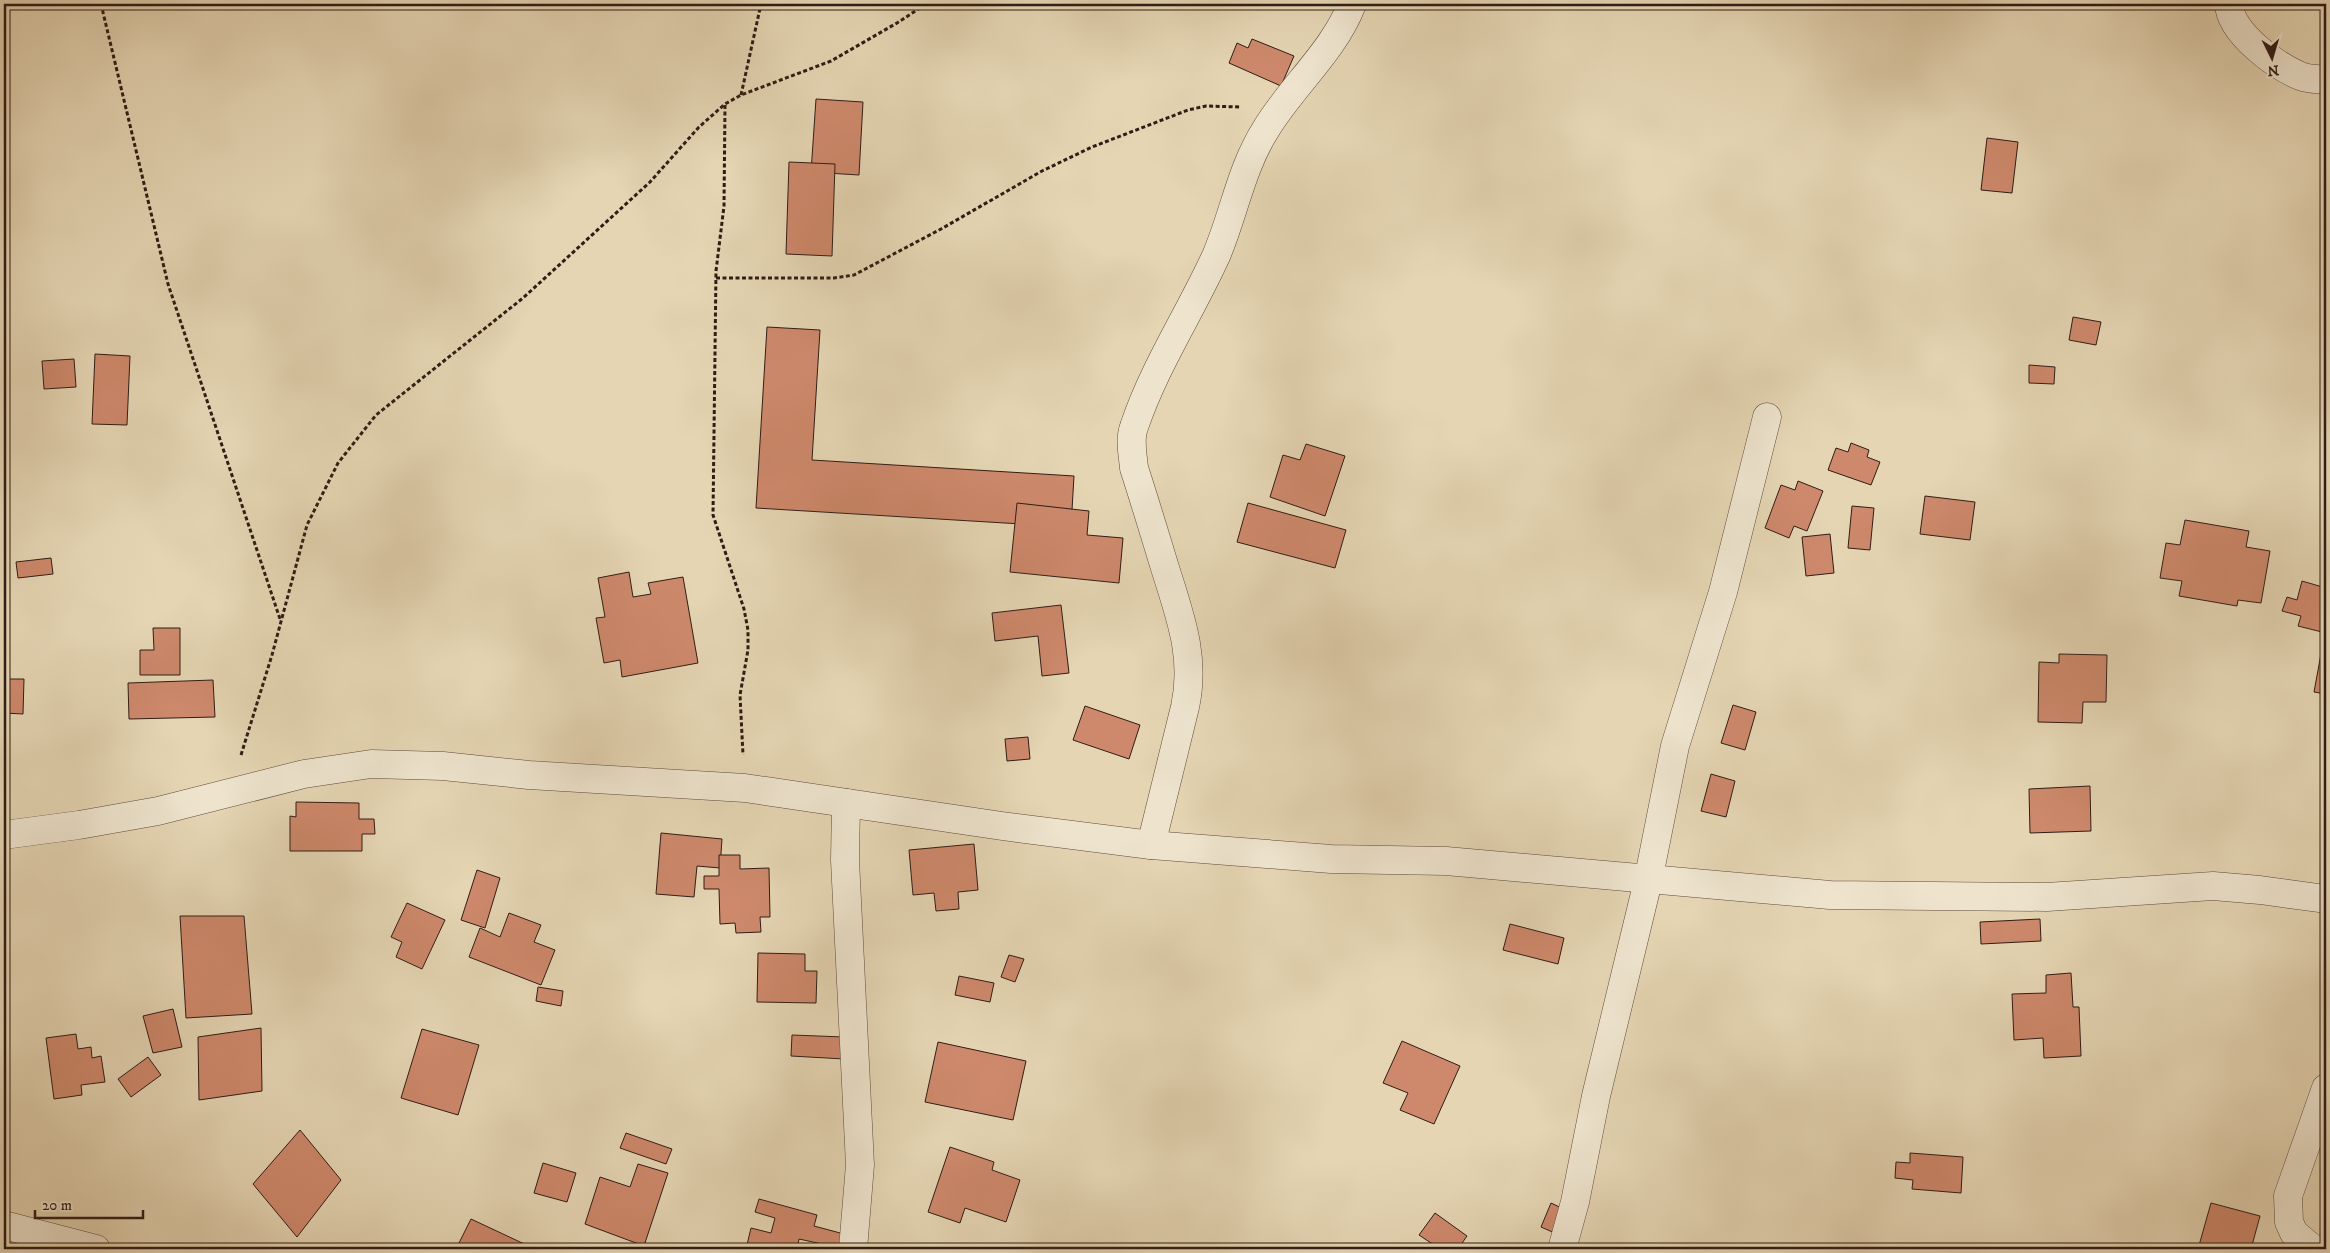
<svg xmlns="http://www.w3.org/2000/svg" width="2330" height="1253" viewBox="0 0 2330 1253" font-family="'IM FELL DW Pica',serif">
	<rect width="100%" height="100%" fill="#e5d5b3"/>
	<filter id="stains"><feTurbulence type="fractalNoise" baseFrequency=".004" numOctaves="4"/><feColorMatrix values="0 0 0 0 .2 0 0 0 0 .09 0 0 0 0 .02 0 0 0 .5 -.17"/></filter>
	<radialGradient id="worn" r=".72"><stop offset=".6" stop-color="#630" stop-opacity="0"/><stop offset="1" stop-color="#630" stop-opacity=".3"/></radialGradient>
	<!-- building -->
	<g fill="#ce896c" stroke="#301c15">
		<path d="M1252 39 1294 56 1281 86 1229 63 1237 43 1248 48Z"/>
		<path d="M816 99 863 102 859 175 811 172Z"/>
		<path d="M1987 138 2018 142 2012 193 1981 190Z"/>
		<path d="M789 162 835 164 832 256 786 254Z"/>
		<path d="M2073 317 2101 322 2096 345 2069 340Z"/>
		<path d="M767 327 820 330 812 460 1074 476 1071 527 756 508Z"/>
		<path d="M95 354 130 356 127 425 92 424Z"/>
		<path d="M74 359 76 387 44 389 42 361Z"/>
		<path d="M2029 365 2055 367 2054 384 2029 383Z"/>
		<path d="M1851 443 1869 450 1867 457 1880 462 1871 485 1828 470 1836 448 1848 452Z"/>
		<path d="M1306 444 1345 456 1325 516 1270 497 1283 455 1300 460Z"/>
		<path d="M1798 481 1823 491 1807 531 1794 526 1789 538 1765 528 1781 485 1795 490Z"/>
		<path d="M1925 496 1975 502 1970 540 1920 534Z"/>
		<path d="M1017 503 1089 511 1087 535 1123 538 1119 583 1010 572Z"/>
		<path d="M1248 503 1346 530 1335 568 1237 542Z"/>
		<path d="M1852 506 1874 508 1870 550 1848 548Z"/>
		<path d="M2185 520 2249 531 2246 547 2270 551 2261 603 2238 600 2237 606 2179 596 2182 581 2160 578 2166 543 2180 545Z"/>
		<path d="M1830 534 1834 573 1806 576 1802 537Z"/>
		<path d="M51 558 53 574 18 578 16 562Z"/>
		<path d="M629 572 633 597 651 594 648 583 683 577 698 663 622 677 620 660 604 663 596 618 605 617 598 578Z"/>
		<path d="M2302 581 2326 588V633L2298 626 2301 616 2282 611 2287 597 2297 600Z"/>
		<path d="M1061 605 1069 673 1042 676 1038 636 995 641 992 613Z"/>
		<path d="M153 628H180V675H140V650H154Z"/>
		<path d="M2323 643 2326 644V694L2314 692Z"/>
		<path d="M2059 654 2107 655 2106 702H2083L2082 723 2038 722 2039 662 2059 663Z"/>
		<path d="M4 679H24L23 714 4 713Z"/>
		<path d="M213 680 215 717 129 719 128 683Z"/>
		<path d="M1733 705 1756 712 1745 750 1721 743Z"/>
		<path d="M1085 706 1140 725 1129 759 1073 740Z"/>
		<path d="M1028 737 1030 759 1007 761 1005 739Z"/>
		<path d="M1711 774 1735 781 1726 817 1701 811Z"/>
		<path d="M2090 786 2091 831 2030 833 2029 789Z"/>
		<path d="M296 802 359 803V819H374L375 834H362V851H290V816L296 817Z"/>
		<path d="M661 833 722 839 720 868 697 866 694 897 656 894Z"/>
		<path d="M974 844 978 890 958 892 959 909 936 911 934 893 913 895 909 850Z"/>
		<path d="M719 855H740V869L769 868 770 917H760L761 932 736 933 735 923 720 924 719 889H704V876H719Z"/>
		<path d="M477 870 500 878 485 928 461 920Z"/>
		<path d="M407 903 445 920 422 969 396 957 402 942 391 937Z"/>
		<path d="M509 913 541 925 534 942 555 950 541 985 469 957 480 928 500 937Z"/>
		<path d="M180 916H244L252 1014 186 1018Z"/>
		<path d="M2040 919 2041 941 1981 944 1980 922Z"/>
		<path d="M1510 924 1564 938 1558 964 1503 950Z"/>
		<path d="M758 953 805 954V971H817L816 1003 757 1002Z"/>
		<path d="M1009 955 1024 959 1015 982 1001 977Z"/>
		<path d="M2071 973 2073 1007H2079L2081 1056 2044 1058 2043 1038 2014 1040 2012 994 2046 993V975Z"/>
		<path d="M959 976 994 983 990 1002 955 995Z"/>
		<path d="M538 987 563 991 561 1006 536 1001Z"/>
		<path d="M173 1009 182 1047 153 1053 143 1016Z"/>
		<path d="M261 1028 262 1091 199 1100 198 1037Z"/>
		<path d="M422 1029 479 1045 458 1115 401 1098Z"/>
		<path d="M76 1034 78 1049 91 1047 92 1058 101 1056 105 1082 81 1085 82 1095 54 1099 46 1038Z"/>
		<path d="M792 1035 844 1037V1059L791 1056Z"/>
		<path d="M1402 1041 1460 1066 1434 1124 1400 1110 1408 1093 1383 1083Z"/>
		<path d="M938 1042 1026 1061 1013 1120 925 1102Z"/>
		<path d="M148 1057 161 1075 131 1097 118 1079Z"/>
		<path d="M300 1130 341 1180 297 1237 253 1184Z"/>
		<path d="M626 1133 672 1149 666 1164 620 1148Z"/>
		<path d="M950 1147 994 1162 992 1170 1020 1180 1006 1222 965 1208 960 1223 928 1212Z"/>
		<path d="M1910 1153 1963 1157 1961 1193 1912 1189 1913 1180 1895 1178 1896 1162 1910 1163Z"/>
		<path d="M543 1163 576 1173 567 1202 534 1193Z"/>
		<path d="M638 1164 668 1173 644 1246 585 1224 600 1177 630 1187Z"/>
		<path d="M759 1199 817 1215 814 1226 844 1234 840 1249H830L831 1246 799 1239 797 1249H746L751 1228 771 1233 775 1218 755 1212Z"/>
		<path d="M1551 1203 1568 1211 1557 1234 1541 1227Z"/>
		<path d="M2211 1203 2260 1216 2251 1249H2198Z"/>
		<path d="M1435 1213 1467 1236 1458 1249H1440L1419 1235Z"/>
		<path d="M471 1219 535 1249H456Z"/>
	</g>
	<g fill="none" stroke-linecap="round" stroke-linejoin="round">
		<defs>
			<g id="street">
				<path d="M2229 4C2230 33 2278 68 2303 77 2310 79 2319 79 2326 80"/>
				<path d="M846 803 845 860 860 1165 853 1249"/>
				<path d="M4 835 79 825 158 811 304 774 371 764 443 766 529 775 745 788 1002 826 1151 845 1331 859 1446 861 1830 895 2047 897 2213 886 2260 890 2326 899"/>
				<path d="M1151 845 1185 707C1196 657 1180 616 1165 568 1155 535 1145 502 1134 468 1133 455 1129 440 1134 427 1154 367 1190 313 1216 256 1234 214 1241 168 1266 129 1292 86 1334 51 1352 4"/>
				<path d="M4 1225 96 1249"/>
				<path d="M1562 1249 1575 1202 1596 1096 1648 881 1675 746 1723 592 1767 417"/>
				<path d="M2313 1249 2294 1233 2289 1222 2288 1196 2326 1088"/>
			</g>
		</defs>
		<!-- street casing -->
		<use href="#street" stroke="#5d4a3c" stroke-width="29"/>
		<!-- path -->
		<g stroke="#301c15" stroke-width="3" stroke-dasharray="4 2.5" stroke-linecap="butt">
			<path d="M101 4 168 284 280 619"/>
			<path d="M741 95 761 4"/>
			<path d="M725 105 724 206 716 271 713 515 744 609 748 630V650L740 695 743 755"/>
			<path d="M716 278H834L854 275 941 229 1042 171 1092 147 1188 110 1206 106 1241 107"/>
			<path d="M241 755 272 655 307 525 338 463 376 415 523 298 650 182 699 127 725 104 741 95 831 61 897 23 926 4"/>
		</g>
		<!-- street -->
		<use href="#street" stroke="#eee4ce" stroke-width="28"/>
	</g>
	<!-- margin -->
	<rect width="2330" height="1253" fill="none" stroke="#e5d5b3" stroke-width="20"/>
	<rect x="5" y="5" width="2320" height="1243" fill="none" stroke="#301c15" stroke-width="2.5"/>
	<rect x="10" y="10" width="2310" height="1233" fill="none" stroke="#301c15"/>
	<!-- north arrow -->
	<g transform="translate(2272 58) rotate(175)" stroke="#eee4ce" stroke-width="4" paint-order="stroke">
	<path d="M0-4L9 19L0 12L-9 19Z" fill="#301c15"/>
	<text y="-8" font-size="14" font-weight="bold" text-anchor="middle" fill="#301c15">N</text>
	</g>
	<!-- scale -->
	<path d="M35 1210v8h108v-8" fill="none" stroke="#301c15" stroke-width="2.5"/>
	<text x="42" y="1210" font-size="15" fill="#301c15" stroke="#eee4ce" stroke-width="4" paint-order="stroke">20 m</text>
	<rect width="100%" height="100%" filter="url(#stains)"/>
	<rect width="100%" height="100%" fill="url(#worn)"/>
</svg>
